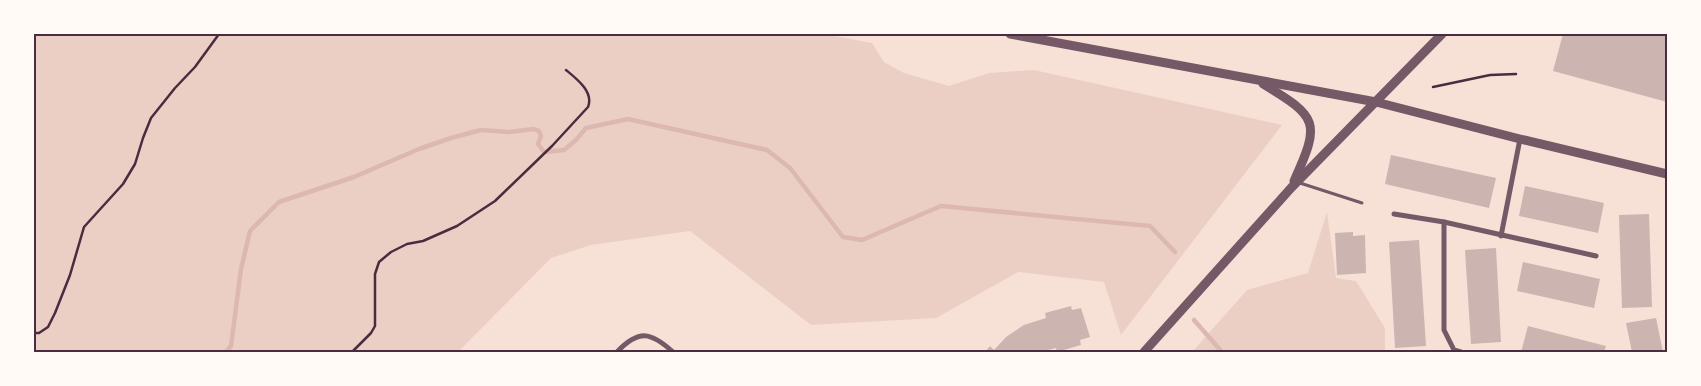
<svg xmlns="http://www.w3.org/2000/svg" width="1701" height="386" viewBox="0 0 1701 386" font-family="Montserrat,sans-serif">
	<rect width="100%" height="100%" fill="#f7e1d7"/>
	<!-- green -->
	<g fill="#ebcfc5">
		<path d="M34 34H824L872 43 884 62 904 73 949 86 989 73 1034 70 1282 125 1121 335 1104 282 1018 272 936 318 811 325 690 231 591 245 551 258 458 352H34Z"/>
		<path d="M1327 212 1336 278 1356 281 1385 328V352H1192L1247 290 1308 273Z"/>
	</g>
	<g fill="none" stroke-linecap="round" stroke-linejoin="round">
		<!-- stream -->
		<g stroke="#dcb8b0" stroke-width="4.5">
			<path d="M1194 320 1222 352"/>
			<path d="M226 352 231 346 241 269 250 231 279 202 354 177 419 149 451 138 481 130 509 132 534 129 539 131 541 136 538 144 544 152 564 150 576 140 586 128 628 119 767 150 790 168 843 237 862 240 941 206 1150 226 1175 252"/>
		</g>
	</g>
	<!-- building -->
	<g fill="#ccb4b1">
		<path d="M1563 34H1667V102L1553 71Z"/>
		<path d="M1391 155 1496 178 1489 208 1385 184Z"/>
		<path d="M1525 186 1604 203 1598 233 1519 216Z"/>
		<path d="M1649 214 1652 307 1622 308 1619 215Z"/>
		<path d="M1353 232V236L1365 235 1366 273 1337 275 1335 233Z"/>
		<path d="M1419 240 1426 346 1395 348 1389 242Z"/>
		<path d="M1496 248 1501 342 1471 344 1465 250Z"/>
		<path d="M1523 262 1600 279 1594 308 1517 291Z"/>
		<path d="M1071 306 1072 310 1081 308 1090 337 1080 340 1081 345 1057 352 1056 348 1044 351V352H985L990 346 994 350 1006 337 1024 325 1046 318 1045 313Z"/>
		<path d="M1656 318 1663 352H1632L1626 323Z"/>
		<path d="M1528 326 1606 346 1604 352H1521Z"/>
	</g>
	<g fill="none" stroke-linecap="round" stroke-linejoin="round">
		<!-- path -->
		<g stroke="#4a2c40" stroke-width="2.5">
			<path d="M1433 87 1490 75 1516 74"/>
			<path d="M34 333H39L48 327 55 313 70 275 84 227 123 184 135 164 143 138 151 118 175 88 195 67 219 34"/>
			<path d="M352 352 371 333 375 326V274L379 262 391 252 407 244 423 241 457 226 495 201 552 146 588 107C594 92 577 79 566 70"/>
		</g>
		<!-- service -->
		<path stroke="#755966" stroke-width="3" d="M1300 183 1362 203"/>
		<!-- minor -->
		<g stroke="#755966" stroke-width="5">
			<path d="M1394 214 1444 222 1596 256"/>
			<path d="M1444 222V330L1454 350 1461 352"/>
			<path d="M1501 236 1520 139"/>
			<path d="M617 352C639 329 651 332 673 352"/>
		</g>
		<!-- tertiary -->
		<g stroke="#755966" stroke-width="9">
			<path d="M1010 34 1376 102 1520 139 1667 174"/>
			<path d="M1263 84C1318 117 1321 122 1294 181"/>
			<path d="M1144 352 1291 188 1442 34"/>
		</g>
	</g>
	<!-- border -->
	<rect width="1701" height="386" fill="none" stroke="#fffaf5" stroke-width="70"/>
	<rect x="35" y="35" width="1631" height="316" fill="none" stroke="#4a2c40" stroke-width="2"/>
</svg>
